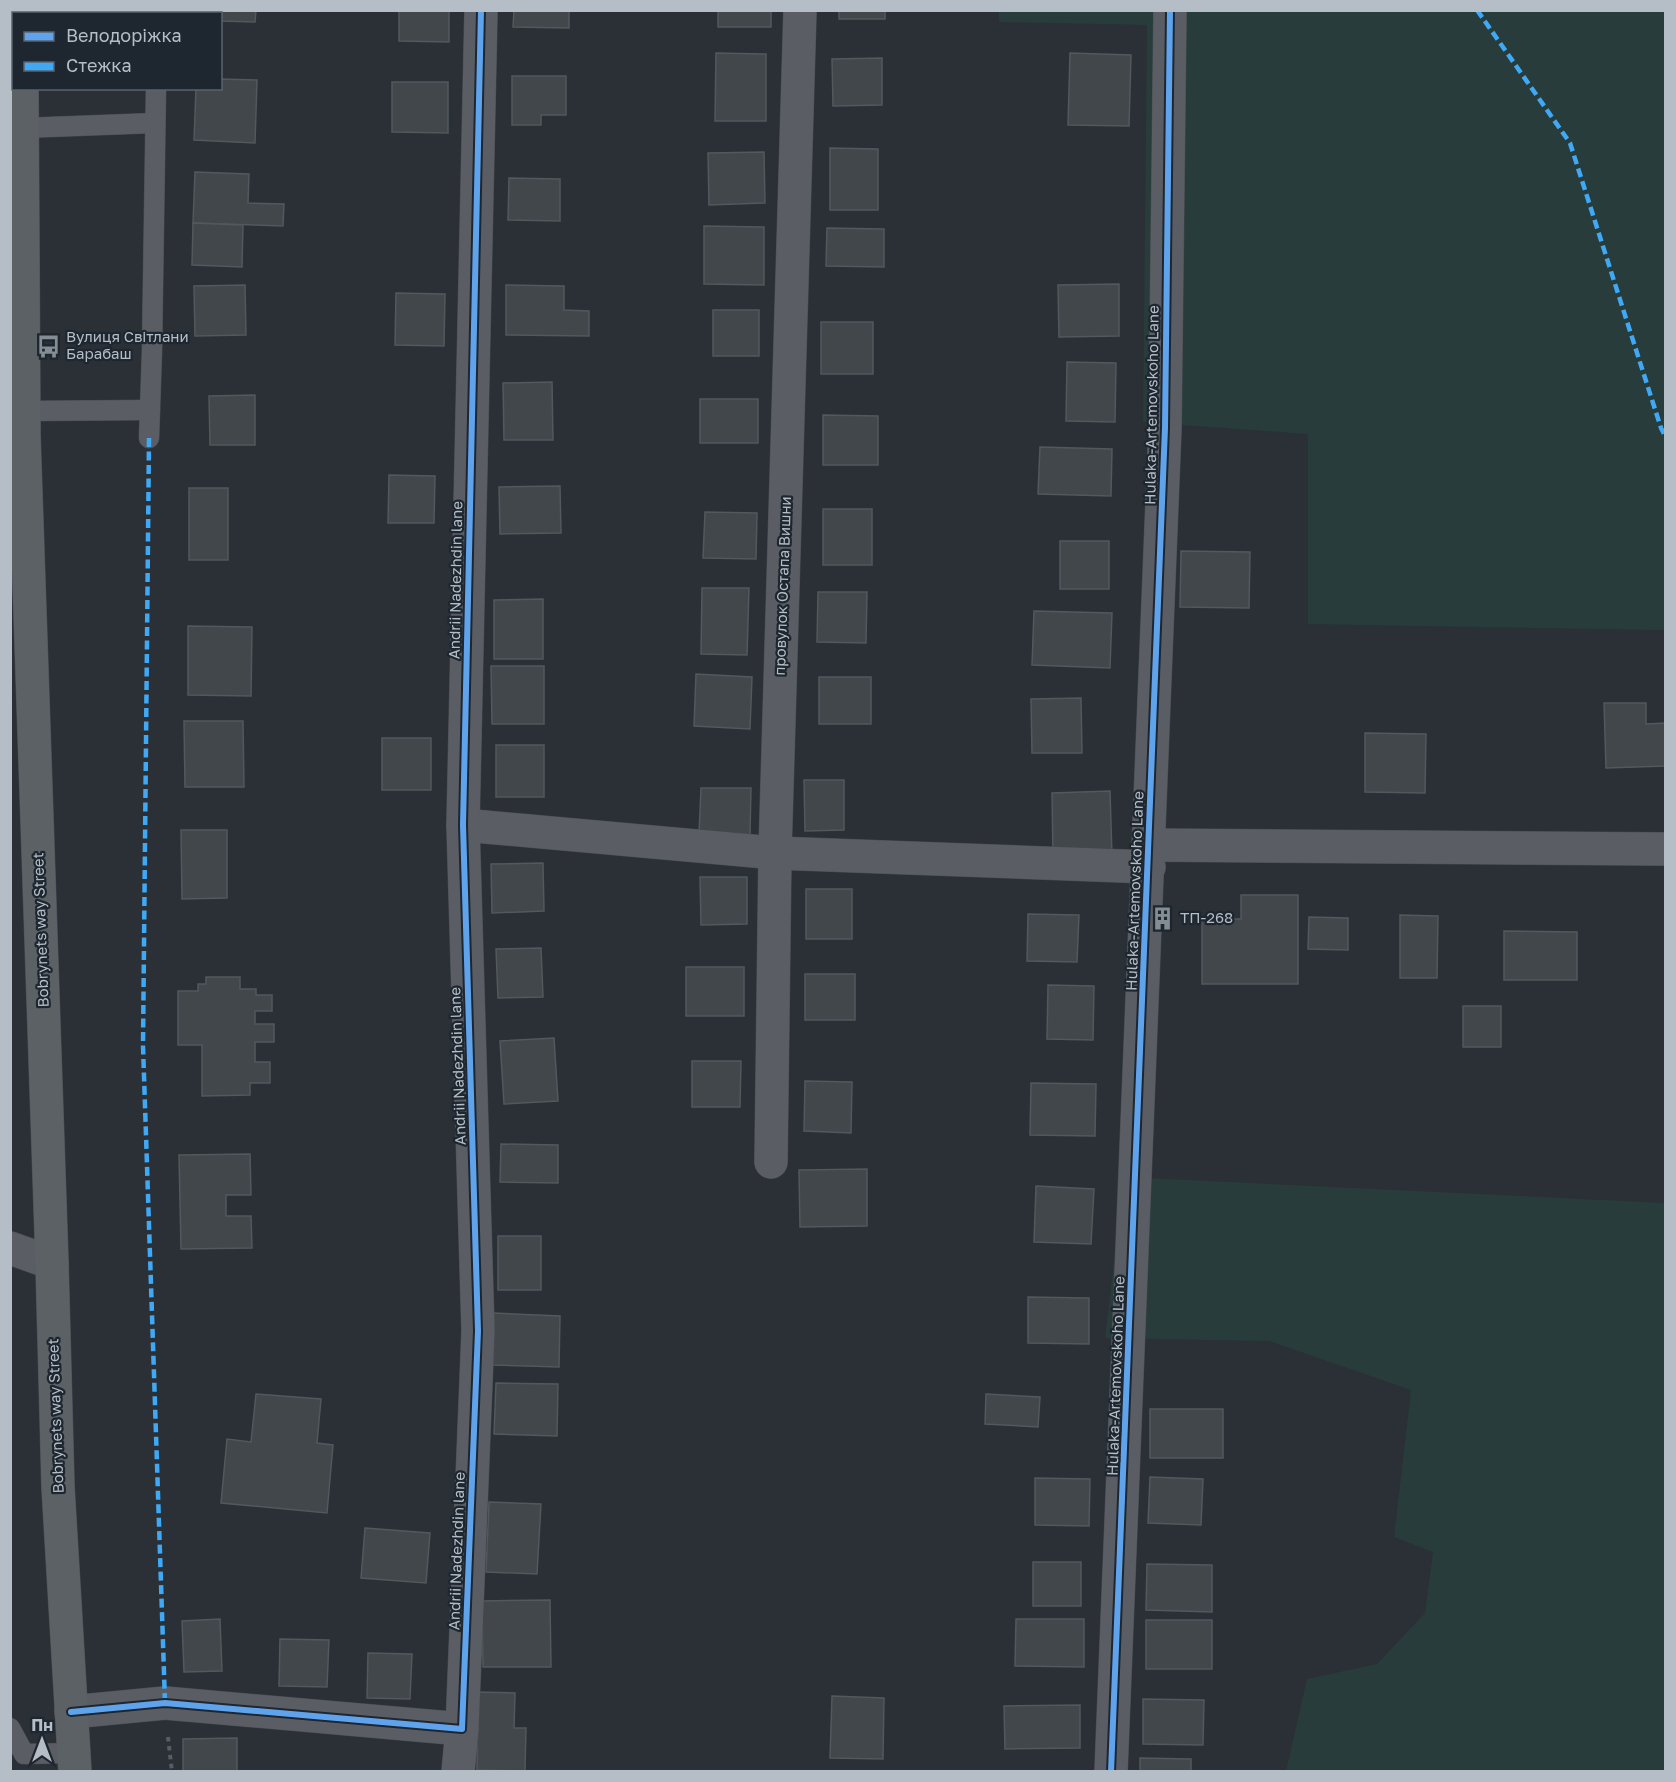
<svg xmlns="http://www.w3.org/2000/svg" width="1676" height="1782" viewBox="0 0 1676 1782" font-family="'Golos Text',sans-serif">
	<rect width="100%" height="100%" fill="#2a3036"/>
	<!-- green -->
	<g fill="#283c3c">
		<path d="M999 10 1665 11V630L1308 624V434L1143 422 1147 25 999 22Z"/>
		<path d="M1124 1177 1665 1203V1771H1286L1307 1679 1377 1664 1425 1613 1433 1552 1394 1537 1411 1390 1269 1341 1105 1338Z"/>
	</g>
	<!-- building -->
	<g fill="#42474c" stroke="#52585d" stroke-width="1.5">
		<path d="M199 10H256L255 22 220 21V14H199Z"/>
		<path d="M399 10H449V42L399 41Z"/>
		<path d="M514 10H569V28L513 27Z"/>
		<rect x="718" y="10" width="53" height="17"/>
		<rect x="839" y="10" width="46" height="9"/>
		<path d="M716 53 766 54V121H715Z"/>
		<path d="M1070 53 1131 55 1129 126 1068 125Z"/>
		<path d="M882 58V105L833 106 832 59Z"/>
		<path d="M512 76H566V115H541V125H512Z"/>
		<path d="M220 79 257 80 255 143 194 140 196 88H220Z"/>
		<path d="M392 82H448V133L392 132Z"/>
		<path d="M830 148 878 149V210H830Z"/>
		<path d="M764 152 765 203 709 205 708 153Z"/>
		<path d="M195 172 249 174 248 203 284 204 283 226 193 223Z"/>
		<path d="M509 178 560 179V221L508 220Z"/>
		<path d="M193 223 243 225 242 267 192 265Z"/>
		<path d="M704 226 764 227V285L704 284Z"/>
		<path d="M827 228 884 229V267L826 266Z"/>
		<path d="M1119 284V336L1059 337 1058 285Z"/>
		<path d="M245 285 246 335 195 336 194 286Z"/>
		<path d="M506 285 564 286V310L589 311V336L506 335Z"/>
		<path d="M396 293 445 294 444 346 395 345Z"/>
		<rect x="713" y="310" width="46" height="46"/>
		<rect x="821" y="322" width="52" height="52"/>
		<path d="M1067 362 1116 363 1115 422 1066 421Z"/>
		<path d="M552 382 553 440H504L503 383Z"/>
		<path d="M255 395V445H210L209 396Z"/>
		<rect x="700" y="399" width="58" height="44"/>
		<path d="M823 415 878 416V465H823Z"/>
		<path d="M1040 447 1112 449 1111 496 1038 494Z"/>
		<path d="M389 475 435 476 434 523H388Z"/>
		<path d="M560 486 561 533 500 534 499 487Z"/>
		<rect x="189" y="488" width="39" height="72"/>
		<rect x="823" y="509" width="49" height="56"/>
		<path d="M705 512 757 513 756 559 703 558Z"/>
		<rect x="1060" y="541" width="49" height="48"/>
		<path d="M1181 551 1250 552 1249 608 1180 607Z"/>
		<path d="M702 588H749L747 655 701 654Z"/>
		<path d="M818 592H867L866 643 817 642Z"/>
		<path d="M543 599V659H494V600Z"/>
		<path d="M1034 611 1112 613 1110 668 1032 665Z"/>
		<path d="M188 626 252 627 251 696 188 695Z"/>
		<path d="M491 666H544V724H492Z"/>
		<path d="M696 674 752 677 750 729 694 726Z"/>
		<rect x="819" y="677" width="52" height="47"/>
		<path d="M1081 698 1082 753H1032L1031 699Z"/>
		<path d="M1604 703H1646V724L1666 723V766L1606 768Z"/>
		<path d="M184 721H243L244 787H185Z"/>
		<path d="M1365 733 1426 734 1425 793 1365 792Z"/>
		<rect x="382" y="738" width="49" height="52"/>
		<rect x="496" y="745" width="48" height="52"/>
		<path d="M804 780H844V830L805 831Z"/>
		<path d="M701 788H751L750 835 699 834Z"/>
		<path d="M1110 791 1112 856 1053 858 1052 793Z"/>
		<path d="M181 830H227V898L182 899Z"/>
		<path d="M543 863 544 911 492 913 491 864Z"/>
		<path d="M700 877H747V924L701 925Z"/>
		<rect x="806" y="889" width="46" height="50"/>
		<path d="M1241 895H1298V984H1202V919H1241Z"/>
		<path d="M1028 914 1079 915 1077 962 1027 961Z"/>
		<path d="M1400 915 1438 916 1437 978H1400Z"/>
		<path d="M1309 917 1348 918V950L1308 949Z"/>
		<path d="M1504 931 1577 932V980H1504Z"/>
		<path d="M541 948 543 997 498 998 496 949Z"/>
		<rect x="686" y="967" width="58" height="49"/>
		<rect x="805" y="974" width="50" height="46"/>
		<path d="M206 977H240V989H256V995H272V1011H255V1024H274V1042H255V1062H270V1083H250V1095L202 1096V1045H178V991H198V984H206Z"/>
		<path d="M1048 985 1094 986 1093 1040 1047 1039Z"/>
		<rect x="1463" y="1006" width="38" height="41"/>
		<path d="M554 1038 558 1101 504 1104 500 1041Z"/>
		<path d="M692 1061H741L740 1107H692Z"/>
		<path d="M805 1081 852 1082 851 1133 804 1131Z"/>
		<path d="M1031 1083 1096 1084 1095 1136 1030 1135Z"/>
		<path d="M501 1144 558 1145V1183L500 1182Z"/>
		<path d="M250 1154 251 1195H226V1216H251L252 1248 181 1249 179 1155Z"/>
		<path d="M867 1169V1226L800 1227 799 1170Z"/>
		<path d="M1036 1186 1094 1189 1091 1244 1034 1242Z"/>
		<rect x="498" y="1236" width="43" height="54"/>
		<path d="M1028 1297 1089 1298V1344L1028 1343Z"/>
		<path d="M494 1313 560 1316 559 1367 492 1365Z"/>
		<path d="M496 1383 558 1384 557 1436 494 1434Z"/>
		<path d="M256 1394 321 1399 317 1443 333 1445 327 1513 221 1503 227 1439 251 1442Z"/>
		<path d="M986 1394 1040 1397 1038 1427 985 1424Z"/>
		<rect x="1150" y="1409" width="73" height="49"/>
		<path d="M1150 1477 1203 1479 1201 1525 1148 1523Z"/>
		<path d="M1035 1478 1090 1479 1089 1526 1035 1525Z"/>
		<path d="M489 1502 541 1504 537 1574 486 1572Z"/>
		<path d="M365 1528 430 1533 426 1583 361 1578Z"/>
		<rect x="1033" y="1562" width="48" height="44"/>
		<path d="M1147 1564 1212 1565V1612L1146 1610Z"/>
		<path d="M550 1600 551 1667H483L482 1601Z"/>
		<path d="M220 1619 222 1671 184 1672 182 1621Z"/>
		<path d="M1016 1619H1084V1667L1015 1666Z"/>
		<rect x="1146" y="1620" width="66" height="49"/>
		<path d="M280 1639 329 1640 327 1687 279 1686Z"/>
		<path d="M368 1653 412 1654 410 1699 367 1698Z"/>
		<path d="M478 1692 515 1693 514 1728H526L525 1771 477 1770Z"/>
		<path d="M832 1696 884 1698 883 1759 830 1758Z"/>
		<path d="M1143 1699 1204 1700 1203 1745 1143 1744Z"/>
		<path d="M1080 1705V1748L1005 1749 1004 1706Z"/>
		<path d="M237 1738V1772H183V1739Z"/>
		<path d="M1140 1758 1191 1759V1772H1140Z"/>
	</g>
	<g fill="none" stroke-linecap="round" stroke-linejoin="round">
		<defs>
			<g id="service">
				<path d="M156 10V14"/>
				<path d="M22 128 155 123"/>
				<path d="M23 411 150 410"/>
				<path d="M149 438 152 350 156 88"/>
				<path d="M10 1728 24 1754 73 1753"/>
			</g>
			<g id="minor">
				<path d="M463 825 775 853 1149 867"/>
				<path d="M1149 845 1666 849"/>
				<path d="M771 1162 775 853 800 10"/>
				<path d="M10 1248 52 1263"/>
				<path d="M71 1712 165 1703 462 1729 478 1331 463 825 481 10"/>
				<path d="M458 1772 462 1729"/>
				<path d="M1111 1772 1165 428 1170 10"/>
			</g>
			<g id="primary">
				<path d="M22 14V10"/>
				<path d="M22 88 24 436 52 1263 58 1487 75 1772"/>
			</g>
		</defs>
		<!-- service casing -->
		<use href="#service" stroke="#484c51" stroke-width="21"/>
		<!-- minor casing -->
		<use href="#minor" stroke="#484c51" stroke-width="34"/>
		<!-- primary casing -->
		<use href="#primary" stroke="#484d53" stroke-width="34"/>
		<!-- path -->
		<path stroke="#585d61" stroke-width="4" stroke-dasharray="4.5 4.5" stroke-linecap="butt" d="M168 1737 172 1772"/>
		<!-- service -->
		<use href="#service" stroke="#5a5e64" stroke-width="20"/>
		<!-- minor -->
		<use href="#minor" stroke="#5a5e64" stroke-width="33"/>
		<!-- primary -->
		<use href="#primary" stroke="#5c6166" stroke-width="33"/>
		<!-- quiet -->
		<g stroke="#3fa9f5" stroke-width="4.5" stroke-dasharray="9 4.5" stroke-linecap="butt">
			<path d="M1477 10 1570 143 1661 428 1666 438"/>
			<path d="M59 14V10"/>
			<path d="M149 438 143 1046 165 1703"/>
		</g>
		<defs>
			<g id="cycleway">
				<path d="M71 1712 165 1703 462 1729 478 1331 463 825 481 10"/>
				<path d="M1111 1772 1165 428 1170 10"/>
			</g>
		</defs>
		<!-- cycleway casing -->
		<use href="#cycleway" stroke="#1e2730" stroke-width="10"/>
		<!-- cycleway -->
		<use href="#cycleway" stroke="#60a3ed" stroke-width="6"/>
	</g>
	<!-- icons -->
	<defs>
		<symbol id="bus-bare" viewBox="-9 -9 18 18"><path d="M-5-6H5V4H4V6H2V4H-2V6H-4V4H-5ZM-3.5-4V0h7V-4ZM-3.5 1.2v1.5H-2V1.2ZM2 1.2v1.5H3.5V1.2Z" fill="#848c94" stroke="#1e2730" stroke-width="2.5" paint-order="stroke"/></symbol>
		<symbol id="building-bare" viewBox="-9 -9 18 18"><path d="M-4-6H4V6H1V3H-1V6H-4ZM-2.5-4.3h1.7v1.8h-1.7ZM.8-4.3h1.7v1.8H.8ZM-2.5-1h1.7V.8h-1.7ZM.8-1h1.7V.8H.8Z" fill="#848c94" stroke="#1e2730" stroke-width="2.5" paint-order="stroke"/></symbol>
	</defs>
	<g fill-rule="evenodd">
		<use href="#bus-bare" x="32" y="330" width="33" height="33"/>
		<use href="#building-bare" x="1146" y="902" width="33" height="33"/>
	</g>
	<g text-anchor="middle" stroke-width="4.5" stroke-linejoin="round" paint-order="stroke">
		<!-- poi labels -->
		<g font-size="15" fill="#b5bdc7" stroke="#1e2730" text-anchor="start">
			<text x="66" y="342">Вулиця Світлани<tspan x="66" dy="17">Барабаш</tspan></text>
			<text x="1180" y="923">ТП-268</text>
		</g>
		<!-- street labels -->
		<g font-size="15" fill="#b5bdc7" stroke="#1e2730">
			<text transform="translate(1152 405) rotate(-89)" y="5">Hulaka-Artemovskoho Lane</text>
			<text transform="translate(456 580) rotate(-89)" y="5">Andrii Nadezhdin lane</text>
			<text transform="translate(783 586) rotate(-88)" y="5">провулок Остапа Вишни</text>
			<text transform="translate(1135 891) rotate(-88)" y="5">Hulaka-Artemovskoho Lane</text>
			<text transform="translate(41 930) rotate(-92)" y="5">Bobrynets way Street</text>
			<text transform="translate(458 1066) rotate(-92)" y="5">Andrii Nadezhdin lane</text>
			<text transform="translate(1116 1376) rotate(-88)" y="5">Hulaka-Artemovskoho Lane</text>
			<text transform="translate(56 1416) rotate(-92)" y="5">Bobrynets way Street</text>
			<text transform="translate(457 1551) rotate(-88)" y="5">Andrii Nadezhdin lane</text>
		</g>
	</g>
	<!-- border -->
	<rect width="1676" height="1782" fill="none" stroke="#b5bdc7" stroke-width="24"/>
	<!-- legend -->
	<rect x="12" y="12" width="210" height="78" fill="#1e2730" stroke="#5a636c" stroke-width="1.5"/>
	<rect x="24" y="32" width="30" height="9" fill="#60a3ed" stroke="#5a636c" stroke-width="1.5"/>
	<text x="66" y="42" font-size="18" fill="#b5bdc7">Велодоріжка</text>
	<rect x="24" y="62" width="30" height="9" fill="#3fa9f5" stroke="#5a636c" stroke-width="1.5"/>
	<text x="66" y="72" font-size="18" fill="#b5bdc7">Стежка</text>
	<!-- north arrow -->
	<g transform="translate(42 1740)" stroke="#1e2730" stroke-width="4.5" paint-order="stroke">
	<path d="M0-4.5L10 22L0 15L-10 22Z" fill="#b5bdc7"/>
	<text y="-9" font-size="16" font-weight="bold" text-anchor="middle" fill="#b5bdc7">Пн</text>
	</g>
</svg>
